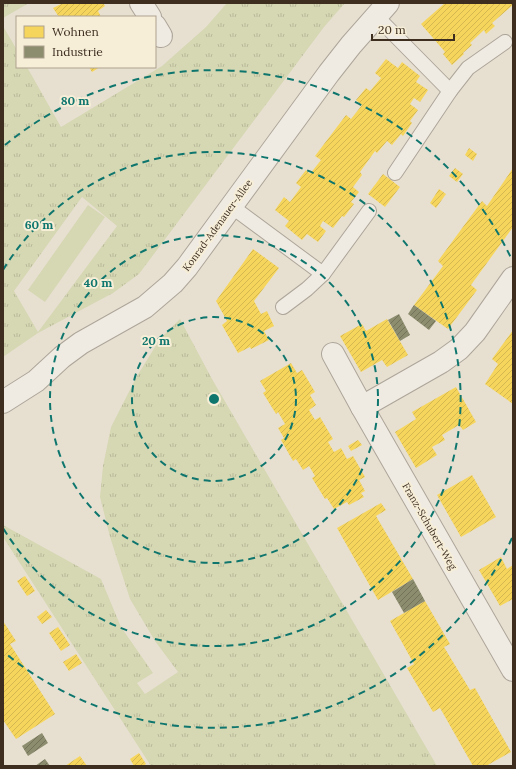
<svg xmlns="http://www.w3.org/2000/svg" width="516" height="769" viewBox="0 0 516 769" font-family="Lora,serif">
	<defs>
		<pattern id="grass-tufts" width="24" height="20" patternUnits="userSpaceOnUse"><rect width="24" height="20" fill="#d6d7b3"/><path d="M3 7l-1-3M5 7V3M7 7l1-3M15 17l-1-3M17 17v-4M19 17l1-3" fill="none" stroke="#b9b99a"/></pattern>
		<pattern id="homes-hatch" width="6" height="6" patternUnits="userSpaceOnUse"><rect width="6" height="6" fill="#f6d55c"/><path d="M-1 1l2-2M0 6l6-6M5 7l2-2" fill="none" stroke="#d4b750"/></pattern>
		<pattern id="industry-hatch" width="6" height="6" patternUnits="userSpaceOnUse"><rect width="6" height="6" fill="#8c8c6e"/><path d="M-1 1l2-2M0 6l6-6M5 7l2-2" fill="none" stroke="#74735a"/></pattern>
	</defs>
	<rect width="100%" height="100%" fill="#e7e0d1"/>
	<!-- grass -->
	<g fill="url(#grass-tufts)" fill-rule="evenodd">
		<path d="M3 3H29L3 18Z"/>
		<path d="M227 3H345L324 27 139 274 113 293 38 333 3 357V26L17 50V67H27L61 127 162 66 206 27ZM82 197 117 226 38 332 14 291Z"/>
		<path d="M180 319 212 379 437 766H151L3 537V525L101 579 121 627 153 673 137 683 145 694 178 672 155 641 130 599 110 537 100 497 103 466 111 427 137 376 160 339Z"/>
	</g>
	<!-- garden -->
	<path fill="#d6d7b3" d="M88 205 105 217 45 302 28 290Z"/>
	<!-- homes -->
	<g fill="url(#homes-hatch)">
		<path d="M63 3H103L105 6 98 11 101 17H59L53 8Z"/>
		<path d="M445 3H513V5L492 23 495 26 486 34 484 30 470 43 472 45 463 53 464 54 452 65 443 54 445 52 421 24Z"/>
		<path d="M386 59 398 68 402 62 420 76 416 82 428 90 420 102 414 98 410 104 418 110 410 121 412 123 403 136 401 134 392 145 387 141 377 153 375 151 360 172 362 175 353 187 359 192 351 202 354 204 344 217 342 216 333 228 323 221 320 226 326 231 318 242 307 234 302 240 285 226 289 221 275 210 284 197 290 202 301 187 296 183 306 170 310 174 321 160 315 156 346 115 351 119 362 105 356 100 366 88 370 91 381 78 375 73Z"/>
		<path d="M89 67H100L92 72Z"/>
		<path d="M469 148 477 154 473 161 465 155Z"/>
		<path d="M455 168 463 174 457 182 449 176Z"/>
		<path d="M513 168V227L471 285 477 290 448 329 414 305 443 266 438 261 482 201 487 206Z"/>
		<path d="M383 174 400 187 385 207 368 194Z"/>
		<path d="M439 189 446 194 436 208 430 203Z"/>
		<path d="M253 249 279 268 254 301 261 314 267 311 274 326 264 331 269 340 251 349 250 347 238 353 222 325 227 321 216 301Z"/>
		<path d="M387 319 408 355 387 367 382 360 361 372 340 336 362 324 366 331Z"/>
		<path d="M513 330V404L485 384 498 364 492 359Z"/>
		<path d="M291 363 297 373 302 370 315 392 310 395 316 405 309 410 315 420 320 417 333 439 328 442 334 452 341 448 347 459 353 456 365 477 359 480 365 491 361 493 364 497 349 505 347 502 334 509 327 498 325 499 312 478 315 476 309 466 303 470 296 459 293 461 281 440 284 438 278 428 285 424 278 412 276 414 263 393 266 391 260 381Z"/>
		<path d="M456 387 476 422 463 430 459 425 442 435 445 440 432 447 437 455 416 468 395 432 416 419 412 412Z"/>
		<path d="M358 440 362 445 351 451 348 446Z"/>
		<path d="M472 475 496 517 461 537 437 495Z"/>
		<path d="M381 503 386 510 376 516 413 579 378 600 337 528Z"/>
		<path d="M501 557 507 569 513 565V599L500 606 479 570Z"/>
		<path d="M25 576 35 591 27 596 17 581Z"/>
		<path d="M425 601 450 644 444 647 470 690 475 688 511 752 486 766H473L440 708 433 712 407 668 414 664 390 621Z"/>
		<path d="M46 610 52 617 42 624 37 617Z"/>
		<path d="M3 621 16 641 10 644 55 714 16 739 3 720Z"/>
		<path d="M58 627 70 645 61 651 49 633Z"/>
		<path d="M76 654 82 663 69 671 63 662Z"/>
		<path d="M139 753 146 764 143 766H134L130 759Z"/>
		<path d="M80 756 87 766H65Z"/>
	</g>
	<!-- industry -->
	<g fill="url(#industry-hatch)">
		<path d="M414 305 436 321 429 330 408 314Z"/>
		<path d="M399 314 410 335 400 341 388 320Z"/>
		<path d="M413 579 425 601 404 613 392 592Z"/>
		<path d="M42 733 48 743 28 756 22 746Z"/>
		<path d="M45 759 50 766H35Z"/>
	</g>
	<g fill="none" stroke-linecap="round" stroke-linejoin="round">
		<defs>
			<g id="lane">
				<path d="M376 16 450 91"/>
				<path d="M395 173 450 91 468 68 505 42"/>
				<path d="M231 206 323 274"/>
				<path d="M283 307 307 289 323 274 369 211"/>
			</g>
			<g id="street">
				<path d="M141 3 150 17"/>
				<path d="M155 26 161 36"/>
				<path d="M333 354 362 407 513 670"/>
				<path d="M3 402 36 381 62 357 81 343 145 307 173 283 187 267 329 73 351 45 388 3"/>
				<path d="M362 407 441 362 459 349 475 332 513 278"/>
			</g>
		</defs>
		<!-- lane casing -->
		<use href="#lane" stroke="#ada599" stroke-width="16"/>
		<!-- street casing -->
		<use href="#street" stroke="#ada599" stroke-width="24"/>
		<!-- lane -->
		<use href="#lane" stroke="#efebe3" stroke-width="14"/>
		<!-- street -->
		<use href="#street" stroke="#efebe3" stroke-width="22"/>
	</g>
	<!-- distance rings -->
	<g fill="none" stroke="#0f766e" stroke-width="2" stroke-dasharray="7 5">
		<circle cx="214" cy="399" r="82"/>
		<circle cx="214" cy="399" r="164"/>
		<path d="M3 270A247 247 0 1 1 3 528"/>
		<path d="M512 538A329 329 0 0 1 5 653M5 145A329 329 0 0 1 512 260"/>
	</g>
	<g text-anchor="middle" stroke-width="4" stroke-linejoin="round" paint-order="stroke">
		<!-- street labels -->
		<g font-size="10" fill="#3d2e20" stroke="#f7eed8">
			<text transform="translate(217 225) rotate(-54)" y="4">Konrad-Adenauer-Allee</text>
			<text transform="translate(430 526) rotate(60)" y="4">Franz-Schubert-Weg</text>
		</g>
	</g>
	<circle cx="214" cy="399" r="6" fill="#0f766e" stroke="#f7eed8" stroke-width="2"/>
	<g font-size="12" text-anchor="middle" font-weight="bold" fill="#0f766e" stroke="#f7eed8" stroke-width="4" stroke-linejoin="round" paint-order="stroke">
		<text x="75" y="105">80 m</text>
		<text x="39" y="229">60 m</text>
		<text x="98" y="287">40 m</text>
		<text x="156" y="345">20 m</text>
	</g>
	<!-- border -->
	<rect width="516" height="769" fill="none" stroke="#3d2e20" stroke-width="8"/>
	<!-- legend -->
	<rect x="16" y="16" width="140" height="52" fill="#f7eed8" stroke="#ada18e"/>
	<rect x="24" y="26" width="20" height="12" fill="#f6d55c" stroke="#ada18e"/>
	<text x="52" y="36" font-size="12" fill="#3d2e20">Wohnen</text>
	<rect x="24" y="46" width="20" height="12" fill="#8c8c6e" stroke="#ada18e"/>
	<text x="52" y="56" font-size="12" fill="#3d2e20">Industrie</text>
	<!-- scale -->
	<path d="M372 34v6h82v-6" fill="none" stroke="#3d2e20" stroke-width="2"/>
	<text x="378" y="34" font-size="12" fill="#3d2e20" stroke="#f7eed8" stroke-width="3" paint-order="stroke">20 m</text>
</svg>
